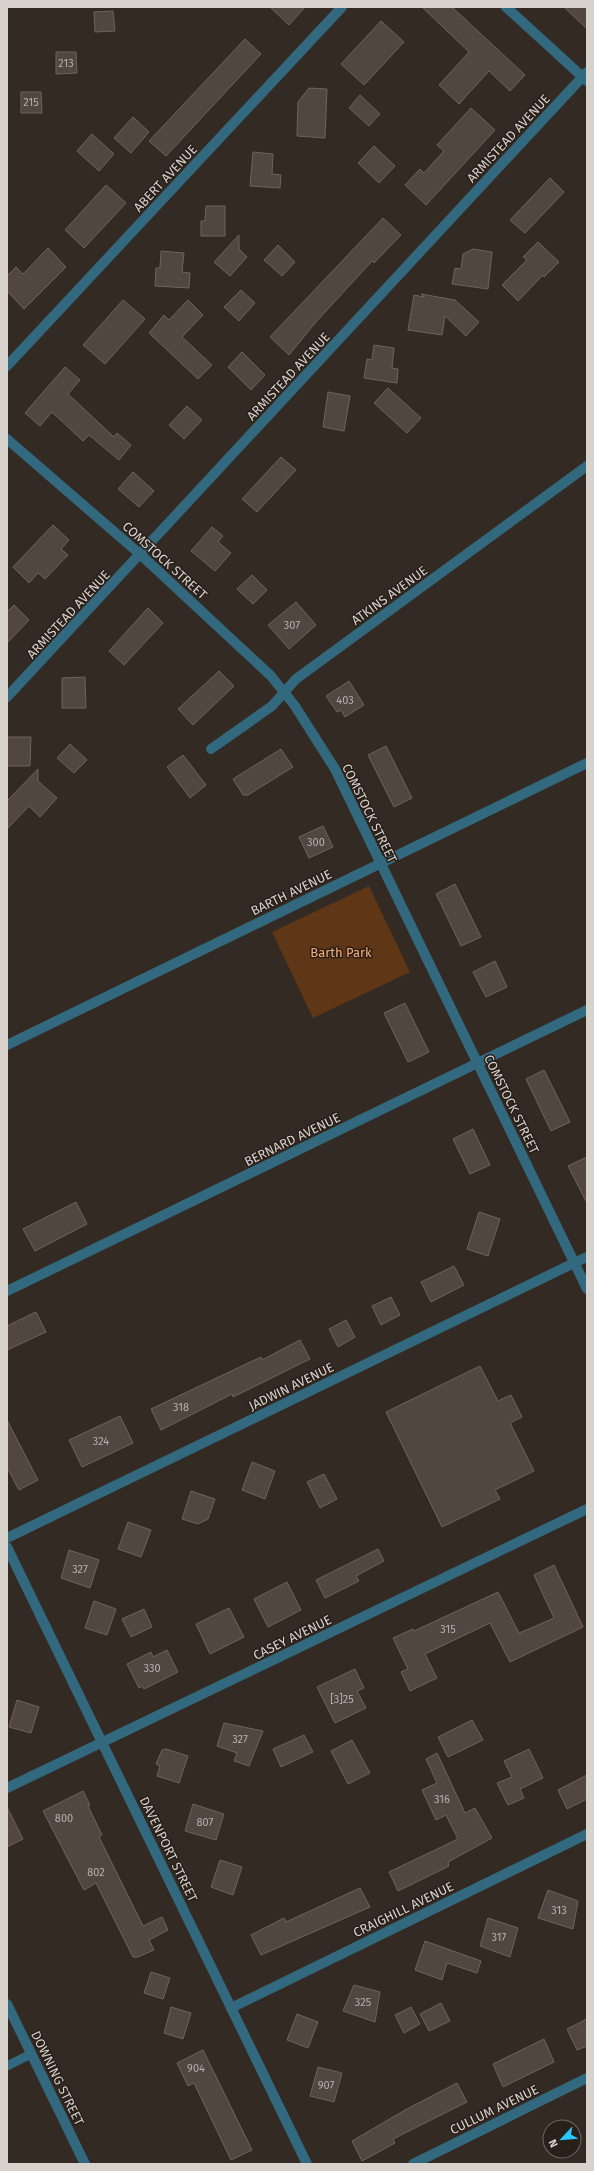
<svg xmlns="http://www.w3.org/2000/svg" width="594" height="2171" viewBox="0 0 594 2171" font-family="'Fira Sans',sans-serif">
	<rect width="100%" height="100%" fill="#332a23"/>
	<!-- green -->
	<path fill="#5f3616" d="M369 886 410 972 313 1018 272 932Z"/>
	<!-- building -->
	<g fill="#524740" stroke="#6f645c">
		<path d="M270 7H305L289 25Z"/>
		<path d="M422 7H452L525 75 510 91 489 71 459 104 439 85 469 52Z"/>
		<path d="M564 7H587V29Z"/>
		<path d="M113 11 115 31 95 32 94 12Z"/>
		<path d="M381 21 404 42 364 85 341 64Z"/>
		<path d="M245 39 261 54 166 156 149 141Z"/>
		<path d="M56 52H76L77 73 56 74Z"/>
		<path d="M309 88 327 89 325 138 297 136 298 102Z"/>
		<path d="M21 92H41L42 113H21Z"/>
		<path d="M360 95 380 114 369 126 349 108Z"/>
		<path d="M471 108 495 130 426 205 405 185 420 169 424 173 444 151 437 145Z"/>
		<path d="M133 117 149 132 131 153 114 138Z"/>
		<path d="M92 134 114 154 99 171 77 151Z"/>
		<path d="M374 146 395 166 379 183 358 163Z"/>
		<path d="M253 152 273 154 272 174 281 175 280 188 250 186Z"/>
		<path d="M550 178 564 192 525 233 510 220Z"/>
		<path d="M106 185 126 203 84 248 65 230Z"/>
		<path d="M206 206H225V236H201V221H205Z"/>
		<path d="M383 218 401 235 374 263 372 261 316 322 289 355 270 337Z"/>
		<path d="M239 235V249L247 257 230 276 214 262Z"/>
		<path d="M538 242 559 262 544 277 543 275 518 301 502 285 527 260 523 257Z"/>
		<path d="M278 245 295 262 282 276 264 260Z"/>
		<path d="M48 248 66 267 24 309 7 291V276L16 267 23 274Z"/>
		<path d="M473 249 492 252 488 289 452 284 455 268 461 269 463 254Z"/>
		<path d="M161 251 184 253 182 272 190 273 189 288 155 286 156 268H160Z"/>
		<path d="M241 290 255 303 239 321 224 307Z"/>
		<path d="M421 294 455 300 479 322 466 336 445 316 442 335 408 330 414 295 424 297Z"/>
		<path d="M123 300 145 319 105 364 83 345Z"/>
		<path d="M188 300 203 315 182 337 212 365 198 379 149 333 164 315 169 320Z"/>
		<path d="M374 345 394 348 392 368 398 369 397 383 364 378 367 359 372 360Z"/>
		<path d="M242 352 265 375 251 390 228 367Z"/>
		<path d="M65 367 80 380 68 394 114 437 117 433 131 445 119 460 89 435 83 441 52 412 40 426 25 413Z"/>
		<path d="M388 388 421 418 407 433 374 403Z"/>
		<path d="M328 392 350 396 344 431 323 427Z"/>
		<path d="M187 406 202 420 184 439 169 425Z"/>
		<path d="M281 457 296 470 257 512 242 499Z"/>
		<path d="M133 472 154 491 139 507 118 489Z"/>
		<path d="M53 525 69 540 61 549 68 555 45 579 38 573 29 583 13 567Z"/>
		<path d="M212 527 223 536 218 542 231 553 215 571 191 551Z"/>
		<path d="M252 575 267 590 253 604 237 589Z"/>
		<path d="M296 602 316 625 289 649 268 625Z"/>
		<path d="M14 605 29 620 7 643V612Z"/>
		<path d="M148 608 163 623 124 665 109 651Z"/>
		<path d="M219 671 234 686 193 725 178 709Z"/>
		<path d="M85 677 86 708H62V678Z"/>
		<path d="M349 681 364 705 345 717 341 710 337 712 326 696Z"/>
		<path d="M7 737H31L30 766H7Z"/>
		<path d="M70 744 87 760 74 773 57 758Z"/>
		<path d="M386 746 412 798 394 807 368 755Z"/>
		<path d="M281 749 293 767 248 795H243L233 779Z"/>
		<path d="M183 755 206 785 190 798 167 767Z"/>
		<path d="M38 769V781L57 798 40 817 29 806 7 829V801Z"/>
		<path d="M323 826 333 847 309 858 299 837Z"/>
		<path d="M455 884 481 937 461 946 436 894Z"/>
		<path d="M495 961 507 987 486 997 473 972Z"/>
		<path d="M405 1003 429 1052 408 1062 384 1013Z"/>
		<path d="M544 1070 570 1122 551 1131 526 1079Z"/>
		<path d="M473 1129 490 1165 470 1174 453 1139Z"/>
		<path d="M587 1157V1203L568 1166Z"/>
		<path d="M76 1202 87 1224 35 1251 23 1229Z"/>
		<path d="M479 1212 500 1219 488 1256 467 1249Z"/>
		<path d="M454 1266 464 1285 431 1302 421 1282Z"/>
		<path d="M391 1297 400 1315 381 1325 372 1306Z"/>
		<path d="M36 1312 46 1332 7 1350V1326Z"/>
		<path d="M346 1320 355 1337 338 1347 329 1329Z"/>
		<path d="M300 1340 310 1359 233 1397 232 1394 161 1430 151 1409 261 1357 262 1360Z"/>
		<path d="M480 1366 498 1401 511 1395 522 1417 510 1423 534 1471 495 1490 500 1499 442 1527 386 1412Z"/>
		<path d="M120 1416 133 1443 82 1467 69 1440Z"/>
		<path d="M7 1420 38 1480 19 1490 7 1467Z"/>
		<path d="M252 1462 275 1471 265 1499 242 1490Z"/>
		<path d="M324 1474 337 1499 320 1508 307 1482Z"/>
		<path d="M191 1491 215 1499 208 1519 198 1524 182 1519Z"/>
		<path d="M128 1522 151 1530 141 1557 118 1549Z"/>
		<path d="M378 1549 384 1561 356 1576 359 1581 325 1598 316 1580Z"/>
		<path d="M69 1550 99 1560 90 1588 61 1578Z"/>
		<path d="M554 1565 583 1627 510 1662 490 1623 425 1654 437 1678 410 1691 401 1672 408 1669 393 1638 413 1629 414 1631 498 1592 519 1633 529 1629 554 1618 534 1575Z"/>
		<path d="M287 1582 301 1610 268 1627 254 1599Z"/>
		<path d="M94 1601 116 1609 107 1635 85 1628Z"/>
		<path d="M229 1608 244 1637 210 1654 196 1624Z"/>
		<path d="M144 1609 152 1627 131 1637 122 1619Z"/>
		<path d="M167 1650 178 1672 144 1689 142 1686 139 1688 127 1664 151 1652 153 1657Z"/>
		<path d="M355 1669 364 1688 357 1691 366 1708 335 1723 317 1687Z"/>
		<path d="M17 1700 39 1707 31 1733 9 1727Z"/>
		<path d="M472 1720 483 1740 448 1757 438 1737Z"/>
		<path d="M224 1723 263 1731 249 1766 234 1761 237 1753 217 1746Z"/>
		<path d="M304 1735 313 1752 281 1767 273 1749Z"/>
		<path d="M352 1740 370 1773 348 1784 331 1751Z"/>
		<path d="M166 1749 188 1756 179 1783 157 1776 160 1766 156 1764 162 1750Z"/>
		<path d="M529 1749 543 1778 520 1789 524 1798 508 1805 497 1783 512 1777 504 1761Z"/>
		<path d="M437 1753 465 1813 475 1808 492 1838 448 1862 449 1866 398 1891 389 1872 458 1839 446 1815 436 1820 422 1790 437 1783 426 1759Z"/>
		<path d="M587 1775V1799L567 1809 558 1790Z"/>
		<path d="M83 1791 90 1805 88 1806 102 1835 99 1837 143 1926 162 1917 168 1930 149 1940 154 1950 138 1957H133L96 1883 84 1890 43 1811Z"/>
		<path d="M193 1804 224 1814 216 1840 185 1831Z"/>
		<path d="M7 1807 23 1839 7 1847Z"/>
		<path d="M220 1860 242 1867 233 1895 211 1887Z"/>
		<path d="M360 1888 370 1907 261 1955 251 1935 284 1918 286 1922Z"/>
		<path d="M548 1890 578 1901 573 1929 538 1918Z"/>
		<path d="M488 1918 518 1928 510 1957 480 1946Z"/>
		<path d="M425 1941 481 1961 477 1973 447 1963 442 1980 415 1970Z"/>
		<path d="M151 1972 170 1978 163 1999 144 1993Z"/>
		<path d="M354 1985 380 1992 375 2022 343 2011Z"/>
		<path d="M441 2003 450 2021 429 2031 420 2014Z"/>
		<path d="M171 2007 191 2013 183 2039 164 2033Z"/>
		<path d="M411 2007 420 2024 404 2033 395 2015Z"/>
		<path d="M297 2014 318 2022 308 2048 287 2040Z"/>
		<path d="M587 2019V2046L577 2050 567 2029Z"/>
		<path d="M544 2039 554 2062 503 2087 493 2064Z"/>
		<path d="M203 2050 252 2150 231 2160 194 2083 188 2086 177 2063Z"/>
		<path d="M318 2067 342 2073 334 2102 310 2096Z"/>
		<path d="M457 2083 467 2102 393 2139 395 2143 362 2161 352 2141 405 2110Z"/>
	</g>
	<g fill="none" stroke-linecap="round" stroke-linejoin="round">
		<!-- service -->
		<path stroke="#33697f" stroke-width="9" d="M7 2066 31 2054"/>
		<!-- minor -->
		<g stroke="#33697f" stroke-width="10">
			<path d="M506 7 587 81"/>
			<path d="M7 366 342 7"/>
			<path d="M7 697 587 72"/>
			<path d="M211 749 272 706 296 679 587 466"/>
			<path d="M7 1045 587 763"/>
			<path d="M574 1263 587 1257"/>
			<path d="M7 1291 587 1010"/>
			<path d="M7 1547 307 2164"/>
			<path d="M7 1788 587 1509"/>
			<path d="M7 2004 85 2164"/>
			<path d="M231 2008 587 1834"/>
			<path d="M413 2164 587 2078"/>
		</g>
		<!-- tertiary -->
		<g stroke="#33697f" stroke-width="10">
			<path d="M7 439 141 555 271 676 295 706 335 769 587 1289"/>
			<path d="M7 1538 574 1263"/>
		</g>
	</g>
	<g text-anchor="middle" stroke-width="3" stroke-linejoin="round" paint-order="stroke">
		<!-- number labels -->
		<g font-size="11" fill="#b6afaa">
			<text x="66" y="67">213</text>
			<text x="31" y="106">215</text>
			<text x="292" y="629">307</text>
			<text x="345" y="704">403</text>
			<text x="316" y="846">300</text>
			<text x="181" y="1411">318</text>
			<text x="101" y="1445">324</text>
			<text x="80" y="1573">327</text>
			<text x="448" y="1633">315</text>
			<text x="152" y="1672">330</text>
			<text x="342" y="1703">[3]25</text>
			<text x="240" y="1743">327</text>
			<text x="442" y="1803">316</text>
			<text x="64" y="1822">800</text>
			<text x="205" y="1826">807</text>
			<text x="96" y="1876">802</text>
			<text x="559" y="1914">313</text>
			<text x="499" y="1941">317</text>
			<text x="363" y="2006">325</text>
			<text x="196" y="2072">904</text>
			<text x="326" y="2089">907</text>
		</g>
		<!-- street labels -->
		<g font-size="13" fill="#d8d2cd" stroke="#29201a">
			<text transform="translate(508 138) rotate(-47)" y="5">ARMISTEAD AVENUE</text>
			<text transform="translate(165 178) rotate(-47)" y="5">ABERT AVENUE</text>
			<text transform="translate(288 376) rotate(-47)" y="5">ARMISTEAD AVENUE</text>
			<text transform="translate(165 560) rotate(42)" y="5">COMSTOCK STREET</text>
			<text transform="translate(389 595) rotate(-36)" y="5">ATKINS AVENUE</text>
			<text transform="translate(68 614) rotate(-47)" y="5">ARMISTEAD AVENUE</text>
			<text transform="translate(370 813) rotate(64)" y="5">COMSTOCK STREET</text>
			<text transform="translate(291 892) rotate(-26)" y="5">BARTH AVENUE</text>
			<text transform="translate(512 1104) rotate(64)" y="5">COMSTOCK STREET</text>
			<text transform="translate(292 1139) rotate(-26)" y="5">BERNARD AVENUE</text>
			<text transform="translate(291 1386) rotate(-26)" y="5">JADWIN AVENUE</text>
			<text transform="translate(292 1637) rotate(-26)" y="5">CASEY AVENUE</text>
			<text transform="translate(169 1849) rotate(64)" y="5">DAVENPORT STREET</text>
			<text transform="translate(403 1909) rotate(-26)" y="5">CRAIGHILL AVENUE</text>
			<text transform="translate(58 2078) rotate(64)" y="5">DOWNING STREET</text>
			<text transform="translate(494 2109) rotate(-26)" y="5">CULLUM AVENUE</text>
		</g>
		<!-- park labels -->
		<g font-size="13" fill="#fdad75" stroke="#29201a">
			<text x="341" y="957">Barth Park</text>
		</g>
	</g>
	<!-- border -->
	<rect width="594" height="2171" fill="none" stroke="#d8d2cd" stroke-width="16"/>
	<!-- north arrow -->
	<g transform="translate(562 2139) rotate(244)"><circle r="19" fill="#29201a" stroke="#6f6762"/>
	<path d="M0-3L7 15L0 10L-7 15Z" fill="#27c8ff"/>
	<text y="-6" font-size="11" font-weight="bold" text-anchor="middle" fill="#d8d2cd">N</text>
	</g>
</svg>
